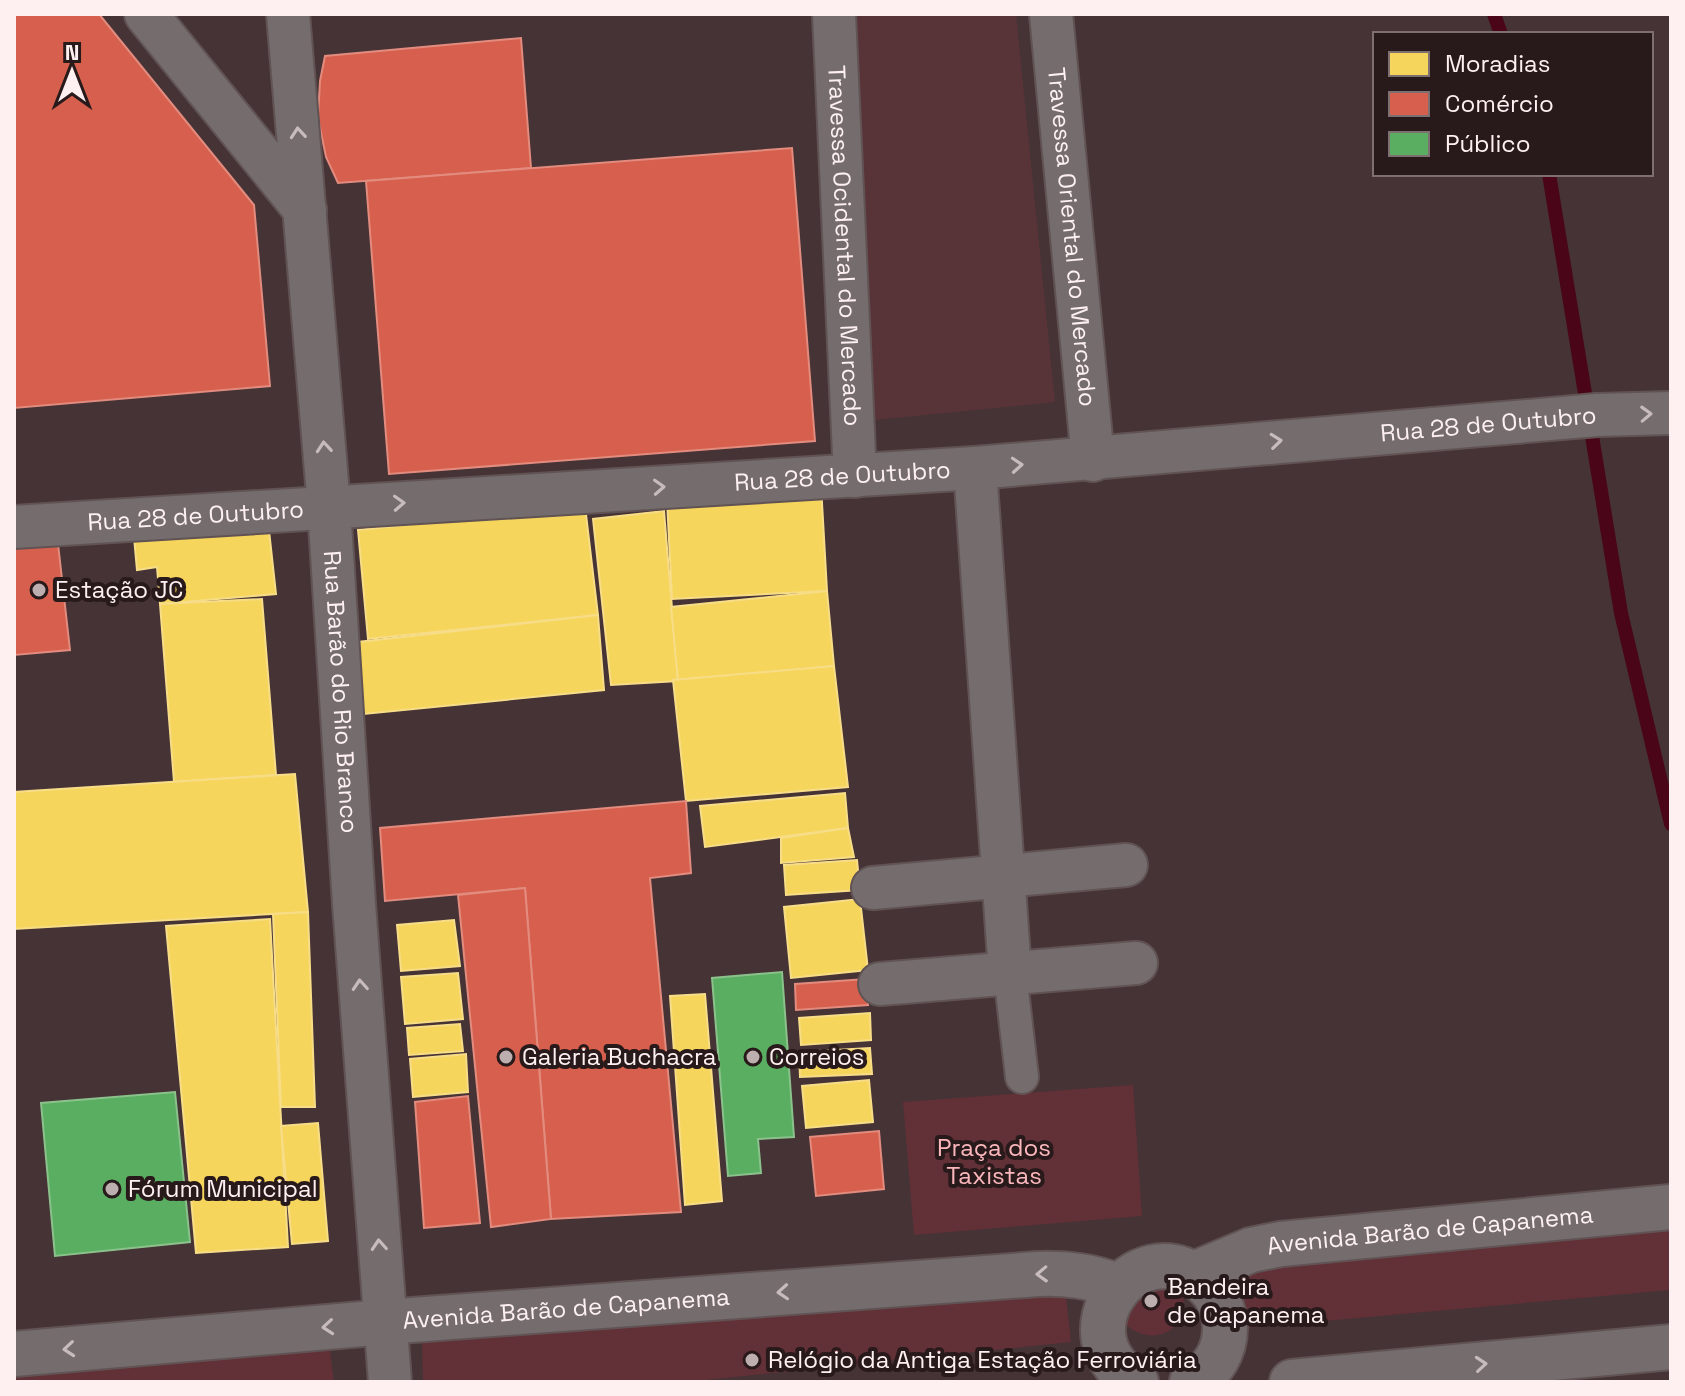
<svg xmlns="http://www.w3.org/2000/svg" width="1685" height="1396" viewBox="0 0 1685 1396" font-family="'Space Grotesk',sans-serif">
	<rect width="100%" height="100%" fill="#453335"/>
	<!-- built -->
	<path fill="#583438" d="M847 14H1016L1055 402 865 421Z"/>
	<!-- green -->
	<g fill="#623037">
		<path d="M1133 1085 1142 1216 914 1235 903 1102Z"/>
		<path d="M1671 1222V1290L1245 1328 1240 1263Z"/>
		<path d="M1064 1278 1071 1342 686 1382H423L422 1336Z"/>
		<path d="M1124 1283 1180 1286C1196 1325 1156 1352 1125 1324Z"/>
		<path d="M329 1343 334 1382H14V1372Z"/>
	</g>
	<!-- homes -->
	<g fill="#f6d55c" stroke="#f8dd89" stroke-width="2">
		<path d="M821 485 827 591 672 599 667 500Z"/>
		<path d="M585 506 598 615 368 639 358 530Z"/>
		<path d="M664 511 678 681 611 685 593 519Z"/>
		<path d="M267 512 276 594 160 604 157 567 137 570 133 526Z"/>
		<path d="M827 591 834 666 678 681 671 607Z"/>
		<path d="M262 599 276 775 174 782 160 604Z"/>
		<path d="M598 615 604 690 364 714 358 642Z"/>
		<path d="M834 666 848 787 686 801 673 680Z"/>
		<path d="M295 774 308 912 14 929V792Z"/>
		<path d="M845 793 848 828 705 847 700 806Z"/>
		<path d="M848 828 854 857 781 863V838Z"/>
		<path d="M857 860 860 890 786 895 784 865Z"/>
		<path d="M860 899 868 970 791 978 784 907Z"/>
		<path d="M308 912 315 1107H281L273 914Z"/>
		<path d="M270 919 288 1247 196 1253 166 926Z"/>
		<path d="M454 920 460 966 401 971 397 925Z"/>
		<path d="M458 973 463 1019 405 1024 401 977Z"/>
		<path d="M705 994 722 1201 685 1205 670 996Z"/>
		<path d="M870 1013 871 1040 801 1045 799 1018Z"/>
		<path d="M460 1024 463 1051 409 1055 407 1028Z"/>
		<path d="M870 1048 872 1074 800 1077 799 1052Z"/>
		<path d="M466 1054 468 1092 413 1097 410 1059Z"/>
		<path d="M869 1080 873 1122 806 1128 802 1086Z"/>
		<path d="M318 1123 328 1241 292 1244 281 1126Z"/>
	</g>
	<!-- shops -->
	<g fill="#d6604d" stroke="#e28b7e" stroke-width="2">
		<path d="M14 14H99L254 205 270 386 14 408Z"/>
		<path d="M521 38 531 168 338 183 326 157 318 118 320 81 325 56Z"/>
		<path d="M792 148 815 441 389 474 366 181Z"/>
		<path d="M56 526 70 650 14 655V530Z"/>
		<path d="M686 801 691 873 650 878 681 1212 551 1219 525 888 385 901 380 828Z"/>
		<path d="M525 888 551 1219 491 1227 458 895Z"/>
		<path d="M866 979 868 1005 796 1010 795 984Z"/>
		<path d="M468 1096 480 1223 424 1228 415 1102Z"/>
		<path d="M879 1131 884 1189 816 1196 810 1137Z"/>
	</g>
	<!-- public -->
	<g fill="#5aae61" stroke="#8bc28c" stroke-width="2">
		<path d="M782 972 794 1137 758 1139 761 1173 728 1176 712 978Z"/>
		<path d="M175 1092 190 1242 55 1256 41 1103Z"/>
	</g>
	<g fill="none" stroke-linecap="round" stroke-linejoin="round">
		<!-- stream -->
		<g stroke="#4a0618" stroke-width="14">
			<path d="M1494 14 1501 34"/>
			<path d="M1549 174 1621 613 1671 824"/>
		</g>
		<defs>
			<path id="pedestrian" d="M1010 973 1022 1077"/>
			<g id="minor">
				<path d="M146 14 305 210"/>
				<path id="s1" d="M288 14 329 507 354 904 390 1382"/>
				<path id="s2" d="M834 14 855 476"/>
				<path id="s3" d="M1051 14 1093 460"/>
				<path d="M975 468 1010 973"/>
				<path id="s4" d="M14 527 975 468 1597 415 1671 413"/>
				<path d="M873 888 1126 865"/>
				<path d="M880 984 1136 963"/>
			</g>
			<g id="tertiary">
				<path id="s5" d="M1194 1274 1251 1250 1281 1244 1671 1207"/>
				<path id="s6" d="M14 1354 385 1322 1038 1274C1067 1273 1090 1276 1118 1286"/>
				<path d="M1136 1382C1058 1336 1134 1228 1201 1280 1216 1291 1225 1309 1225 1328 1225 1351 1213 1371 1192 1382"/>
				<path d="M1292 1382 1671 1347"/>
			</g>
		</defs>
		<!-- pedestrian casing -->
		<use href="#pedestrian" stroke="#615354" stroke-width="36"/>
		<!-- minor casing -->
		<use href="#minor" stroke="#615354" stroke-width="46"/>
		<!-- tertiary casing -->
		<use href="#tertiary" stroke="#615354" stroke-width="48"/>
		<!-- pedestrian -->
		<use href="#pedestrian" stroke="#746c6d" stroke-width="32"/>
		<!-- minor -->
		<use href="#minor" stroke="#746c6d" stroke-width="42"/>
		<!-- tertiary -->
		<use href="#tertiary" stroke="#746c6d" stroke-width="44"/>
	</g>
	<!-- one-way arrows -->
	<defs><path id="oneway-chevron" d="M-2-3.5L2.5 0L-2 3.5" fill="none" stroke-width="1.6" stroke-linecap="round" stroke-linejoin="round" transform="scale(2)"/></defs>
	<g stroke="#c7bbbc">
		<use href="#oneway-chevron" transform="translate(298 133) rotate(-95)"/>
		<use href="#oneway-chevron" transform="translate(1646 414) rotate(-2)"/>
		<use href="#oneway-chevron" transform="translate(1276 441) rotate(-6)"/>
		<use href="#oneway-chevron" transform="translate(324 447) rotate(-95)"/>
		<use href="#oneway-chevron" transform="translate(1017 465) rotate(-4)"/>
		<use href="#oneway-chevron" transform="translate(659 487) rotate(-3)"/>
		<use href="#oneway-chevron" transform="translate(399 503) rotate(-3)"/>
		<use href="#oneway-chevron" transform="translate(360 985) rotate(-94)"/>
		<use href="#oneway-chevron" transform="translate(379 1245) rotate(-94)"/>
		<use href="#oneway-chevron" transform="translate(1042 1274) rotate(178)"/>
		<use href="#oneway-chevron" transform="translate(783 1292) rotate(176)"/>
		<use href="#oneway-chevron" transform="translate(328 1327) rotate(175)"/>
		<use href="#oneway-chevron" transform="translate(69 1349) rotate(175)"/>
		<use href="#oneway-chevron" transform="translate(1481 1364) rotate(-5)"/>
	</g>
	<!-- markers -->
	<g fill="#bdaeaf" stroke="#28191b" stroke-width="3">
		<circle cx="39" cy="590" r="8"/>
		<circle cx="506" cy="1057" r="8"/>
		<circle cx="753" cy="1057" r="8"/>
		<circle cx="112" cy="1189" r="8"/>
		<circle cx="1151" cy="1301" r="8"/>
		<circle cx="752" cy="1360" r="8"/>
	</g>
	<g text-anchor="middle" stroke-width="8" stroke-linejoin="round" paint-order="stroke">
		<!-- street labels -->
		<g font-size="24" fill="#fef0f1" stroke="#28191b">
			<text dy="8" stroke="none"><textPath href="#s3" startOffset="224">Travessa Oriental do Mercado</textPath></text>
			<text dy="8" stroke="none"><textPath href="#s2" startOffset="232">Travessa Ocidental do Mercado</textPath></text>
			<text dy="8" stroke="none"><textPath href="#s4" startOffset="1478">Rua 28 de Outubro</textPath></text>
			<text dy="8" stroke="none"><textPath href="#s4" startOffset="830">Rua 28 de Outubro</textPath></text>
			<text dy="8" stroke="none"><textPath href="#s4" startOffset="182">Rua 28 de Outubro</textPath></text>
			<text dy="8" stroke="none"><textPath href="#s1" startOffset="680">Rua Barão do Rio Branco</textPath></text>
			<text dy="8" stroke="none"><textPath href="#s5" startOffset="242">Avenida Barão de Capanema</textPath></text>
			<text dy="8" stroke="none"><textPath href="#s6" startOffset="554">Avenida Barão de Capanema</textPath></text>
		</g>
		<!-- poi labels -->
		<g font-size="24" fill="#fef0f1" stroke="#28191b" text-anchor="start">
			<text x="55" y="598">Estação JC</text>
			<text x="522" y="1065">Galeria Buchacra</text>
			<text x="769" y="1065">Correios</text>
			<text x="128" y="1197">Fórum Municipal</text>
			<text x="1167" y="1295">Bandeira<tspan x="1167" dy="28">de Capanema</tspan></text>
			<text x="768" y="1368">Relógio da Antiga Estação Ferroviária</text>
		</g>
		<!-- park labels -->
		<g font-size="24" fill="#fbb7bc" stroke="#28191b">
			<text x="994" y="1156">Praça dos<tspan x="994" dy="28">Taxistas</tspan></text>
		</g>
	</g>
	<!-- border -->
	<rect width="1685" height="1396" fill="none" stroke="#fef0f1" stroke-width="32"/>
	<!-- legend -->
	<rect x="1373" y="32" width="280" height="144" fill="#28191b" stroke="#7e6f71" stroke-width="2"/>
	<rect x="1389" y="52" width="40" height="24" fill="#f6d55c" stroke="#7e6f71" stroke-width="2"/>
	<text x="1445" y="72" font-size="24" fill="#fef0f1">Moradias</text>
	<rect x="1389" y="92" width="40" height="24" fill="#d6604d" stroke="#7e6f71" stroke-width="2"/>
	<text x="1445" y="112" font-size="24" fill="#fef0f1">Comércio</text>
	<rect x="1389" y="132" width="40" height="24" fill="#5aae61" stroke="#7e6f71" stroke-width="2"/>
	<text x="1445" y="152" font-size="24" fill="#fef0f1">Público</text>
	<!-- north arrow -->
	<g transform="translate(72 72)" stroke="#28191b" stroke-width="6" paint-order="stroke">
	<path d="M0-6L14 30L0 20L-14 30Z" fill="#fef0f1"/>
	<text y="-12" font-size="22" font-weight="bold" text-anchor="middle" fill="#fef0f1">N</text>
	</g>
</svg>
